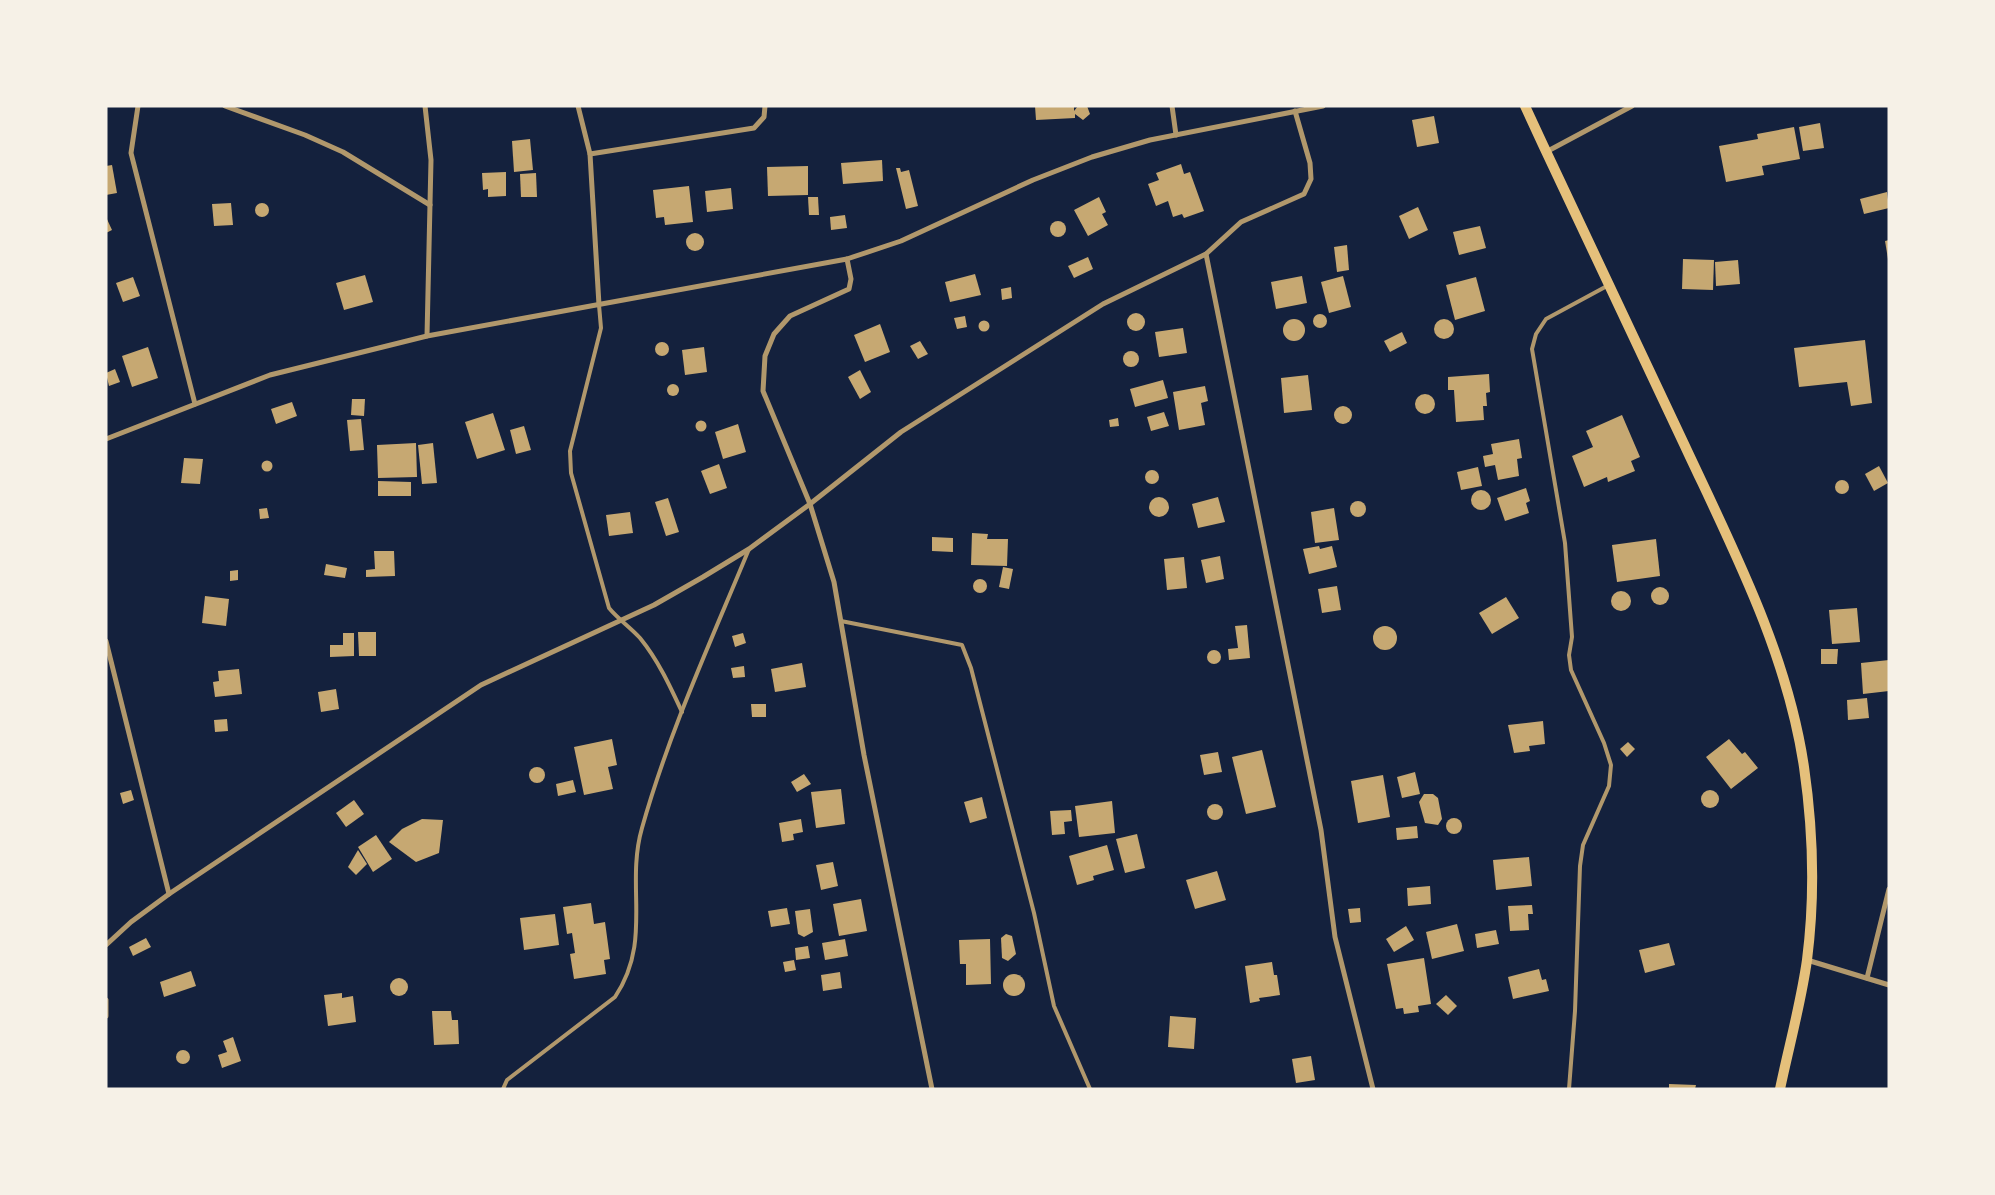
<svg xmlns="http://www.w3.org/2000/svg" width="1995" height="1195" viewBox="0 0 1995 1195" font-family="Jost,sans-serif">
	<rect width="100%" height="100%" fill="#14213d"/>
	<!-- building -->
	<g fill="#c6a872">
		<path d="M1035 106H1074V111L1078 106H1087L1090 114 1083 120 1075 114V118L1036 120Z"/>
		<path d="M1434 116 1439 143 1417 147 1412 120Z"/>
		<path d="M1820 123 1824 148 1803 151 1799 127Z"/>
		<path d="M1794 127 1800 159 1762 166 1764 175 1726 182 1719 146 1758 139 1757 134Z"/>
		<path d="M530 139 533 170 514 172 512 141Z"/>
		<path d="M882 160 883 181 843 184 841 163Z"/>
		<path d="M1181 164 1184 174 1190 172 1204 211 1184 218 1182 214 1173 217 1168 201 1156 206 1148 184 1159 180 1156 173Z"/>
		<path d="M112 165 117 193 106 195V166Z"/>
		<path d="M808 166V195L768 196 767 167Z"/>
		<path d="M896 168H900L901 172 909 170 918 206 906 209Z"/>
		<path d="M506 172V196L488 197V189L483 190 482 173Z"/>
		<path d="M536 173 537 197H521L520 174Z"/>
		<path d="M689 186 693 222 665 225 664 217 656 218 653 190Z"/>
		<path d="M731 188 733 209 707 212 705 191Z"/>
		<path d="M1887 192 1889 208 1864 214 1860 199Z"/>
		<path d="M808 197H818L819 215H809Z"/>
		<path d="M1099 197 1106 212 1102 214 1108 225 1088 236 1074 210Z"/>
		<path d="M231 203 233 225 214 226 212 204Z"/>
		<circle cx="262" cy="210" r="7"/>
		<path d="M1418 207 1428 230 1409 239 1399 216Z"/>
		<path d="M845 215 847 228 831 230 830 217Z"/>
		<path d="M106 217 112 230 106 233Z"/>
		<circle cx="1058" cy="229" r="8"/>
		<path d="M1480 226 1486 248 1459 255 1453 232Z"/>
		<circle cx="695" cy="242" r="9"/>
		<path d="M1889 240V258L1888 259 1885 241Z"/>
		<path d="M1347 245 1349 270 1337 272 1334 247Z"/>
		<path d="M1088 257 1093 269 1074 278 1068 266Z"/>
		<path d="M1683 259 1714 260 1713 290 1682 289Z"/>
		<path d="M1738 260 1740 284 1716 286 1715 262Z"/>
		<path d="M975 274 981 295 950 302 945 282Z"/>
		<path d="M365 275 373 302 344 310 336 283Z"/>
		<path d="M1302 276 1307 303 1276 309 1271 282Z"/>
		<path d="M1343 276 1351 307 1329 313 1321 282Z"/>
		<path d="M133 277 140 296 123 302 116 283Z"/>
		<path d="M1476 277 1485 311 1455 320 1446 285Z"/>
		<path d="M1011 287 1012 298 1002 300 1001 289Z"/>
		<circle cx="1136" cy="322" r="9"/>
		<circle cx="1320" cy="321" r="7"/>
		<path d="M965 316 967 327 957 329 954 318Z"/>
		<circle cx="1294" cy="330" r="11"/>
		<circle cx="1444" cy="329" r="10"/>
		<circle cx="984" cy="326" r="5.5"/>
		<path d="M880 324 890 352 865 362 854 335Z"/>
		<path d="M1183 328 1187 353 1159 357 1155 332Z"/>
		<path d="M1402 332 1407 343 1390 352 1384 341Z"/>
		<path d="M1865 340 1872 403 1851 406 1847 382 1799 387 1794 348Z"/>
		<path d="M920 341 928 354 918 359 910 346Z"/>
		<circle cx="662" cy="349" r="7"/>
		<path d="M148 347 158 378 132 387 122 356Z"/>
		<path d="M704 347 707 372 685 375 682 350Z"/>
		<circle cx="1131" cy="359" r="8"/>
		<path d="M115 369 120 382 109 386 106 373Z"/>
		<path d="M860 370 871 392 860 399 848 377Z"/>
		<path d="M1489 374 1490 392 1486 393 1487 406H1483L1484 420 1456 422 1454 390H1448V377Z"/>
		<path d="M1308 375 1312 410 1284 413 1281 378Z"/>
		<path d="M1163 380 1168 398 1135 407 1130 389Z"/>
		<circle cx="673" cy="390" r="6"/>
		<path d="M1205 386 1208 401 1201 403 1205 425 1179 430 1173 392Z"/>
		<circle cx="1425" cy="404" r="10"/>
		<path d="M352 399H365L364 416 351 415Z"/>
		<path d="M292 402 297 416 276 424 271 409Z"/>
		<circle cx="1343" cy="415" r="9"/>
		<path d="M1164 412 1169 426 1151 431 1147 417Z"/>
		<path d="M493 413 505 450 477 459 465 422Z"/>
		<path d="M1622 415 1640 457 1631 461 1635 471 1608 482 1607 477 1584 487 1572 456 1593 447 1586 431Z"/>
		<path d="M1118 418 1119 426 1110 427 1109 420Z"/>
		<path d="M361 419 364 450 350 451 347 420Z"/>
		<circle cx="701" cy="426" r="5.5"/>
		<path d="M738 424 746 452 723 459 715 432Z"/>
		<path d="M524 426 531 450 516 454 510 430Z"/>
		<path d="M1519 439 1522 458 1517 459 1519 476 1498 480 1495 465 1485 467 1483 456 1493 454 1491 444Z"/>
		<path d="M416 443 417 477 378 478 377 445Z"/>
		<path d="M433 443 437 483 422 484 418 445Z"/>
		<path d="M184 458 203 459 200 484 181 483Z"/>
		<circle cx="267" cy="466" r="5.5"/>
		<path d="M719 464 727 488 710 494 701 471Z"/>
		<path d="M1879 466 1888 483 1874 491 1865 474Z"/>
		<path d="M1478 467 1482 486 1461 490 1457 472Z"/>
		<circle cx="1152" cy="477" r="7"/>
		<circle cx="1842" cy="487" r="7"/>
		<path d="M378 481 411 482V496H378Z"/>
		<path d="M1526 488 1530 501 1526 503 1529 513 1505 521 1497 498Z"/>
		<circle cx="1481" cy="500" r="10"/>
		<path d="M1218 497 1225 522 1198 528 1192 504Z"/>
		<circle cx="1159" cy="507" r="10"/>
		<path d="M668 498 679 532 666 536 655 502Z"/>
		<circle cx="1358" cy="509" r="8"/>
		<path d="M267 508 269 518 260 519 259 509Z"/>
		<path d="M1334 508 1339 540 1315 543 1311 512Z"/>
		<path d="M630 512 633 533 609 536 606 515Z"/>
		<path d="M972 533 988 534 987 539H1008L1007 566 971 565Z"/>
		<path d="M932 537 953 538V552L932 551Z"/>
		<path d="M1656 539 1660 576 1617 582 1612 545Z"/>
		<path d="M1319 546 1320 549 1332 546 1337 567 1309 574 1303 549Z"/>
		<path d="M374 551H394L395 576 366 577V570L375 569Z"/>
		<path d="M1220 556 1224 579 1206 583 1201 560Z"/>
		<path d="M1184 557 1187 588 1167 590 1164 559Z"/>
		<path d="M326 564 347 568 345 578 324 575Z"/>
		<path d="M1003 567 1013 569 1009 589 999 587Z"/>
		<path d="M238 570V580L230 581V571Z"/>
		<circle cx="980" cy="586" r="7"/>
		<path d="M1337 586 1341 610 1322 613 1318 589Z"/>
		<circle cx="1660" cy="596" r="9"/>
		<circle cx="1621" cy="601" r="10"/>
		<path d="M205 596 229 599 226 626 202 623Z"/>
		<path d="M1506 597 1519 618 1492 634 1479 613Z"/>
		<path d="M1857 608 1860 642 1832 644 1829 610Z"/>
		<path d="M1247 625 1250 658 1229 660 1228 649 1238 648 1235 626Z"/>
		<circle cx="1385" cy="638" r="12"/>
		<path d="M358 632H376V656H359Z"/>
		<path d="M343 633H354V656L330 657V645H343Z"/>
		<path d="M743 633 746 643 735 647 732 636Z"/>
		<path d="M1821 649H1838L1837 664H1821Z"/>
		<circle cx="1214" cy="657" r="7"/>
		<path d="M1889 660V691L1863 694 1861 663Z"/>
		<path d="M802 663 806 687 775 692 771 669Z"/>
		<path d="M744 666 745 677 733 678 731 668Z"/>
		<path d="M239 669 242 694 215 697 213 682 219 681 218 671Z"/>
		<path d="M336 689 339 709 321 712 318 692Z"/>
		<path d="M1867 698 1869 718 1848 720 1847 700Z"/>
		<path d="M751 704H766V717H752Z"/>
		<path d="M227 719 228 731 215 732 214 720Z"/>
		<path d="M1543 721 1545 744 1529 746 1530 751 1514 753 1508 725Z"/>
		<path d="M612 739 617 765 608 767 613 789 584 795 574 747Z"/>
		<path d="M1729 739 1742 754 1745 752 1758 768 1731 789 1706 757Z"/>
		<path d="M1628 742 1635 749 1627 757 1620 749Z"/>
		<path d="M1262 750 1276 807 1246 814 1232 757Z"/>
		<path d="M1218 752 1222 772 1204 775 1200 755Z"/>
		<circle cx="537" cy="775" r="8"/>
		<path d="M1415 772 1420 794 1402 798 1397 777Z"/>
		<path d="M804 774 811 784 797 792 791 782Z"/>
		<path d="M1383 775 1390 817 1358 823 1351 781Z"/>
		<path d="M573 780 576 792 558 796 556 784Z"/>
		<path d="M841 789 845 824 816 828 811 792Z"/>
		<path d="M131 790 134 800 123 804 120 793Z"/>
		<circle cx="1710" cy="799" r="9"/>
		<path d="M1424 794H1433L1438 798 1442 819 1438 825 1425 823 1419 802Z"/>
		<path d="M982 797 987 818 970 823 964 802Z"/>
		<path d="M354 800 364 814 346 827 336 813Z"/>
		<path d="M1112 801 1115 833 1079 837 1075 806Z"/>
		<circle cx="1215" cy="812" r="8"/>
		<path d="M1071 810 1072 821 1064 822 1065 834 1052 835 1050 811Z"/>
		<circle cx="1454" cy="826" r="8"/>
		<path d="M422 819 443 820 439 853 416 862 389 842 402 829Z"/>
		<path d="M801 819 803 832 793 834 794 840 782 842 779 823Z"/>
		<path d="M1417 826 1418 838 1397 840 1396 828Z"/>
		<path d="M1137 834 1145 868 1125 873 1116 839Z"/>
		<path d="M376 835 392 859 373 872 358 847Z"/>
		<path d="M1107 845 1114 870 1093 876 1094 880 1077 885 1069 856Z"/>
		<path d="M358 850 367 864 356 875 348 867Z"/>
		<path d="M1529 857 1532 886 1496 890 1493 860Z"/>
		<path d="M833 862 838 886 821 890 816 865Z"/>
		<path d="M1217 871 1226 900 1195 909 1186 880Z"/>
		<path d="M1430 886 1431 904 1408 906 1407 888Z"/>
		<path d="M861 899 867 931 839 936 833 904Z"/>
		<path d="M591 903 594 924 605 922 610 959 604 960 606 974 574 979 570 954 575 953 572 933 567 934 563 907Z"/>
		<path d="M1532 905 1533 914H1528L1529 930 1510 931 1508 906Z"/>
		<path d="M787 908 790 924 771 927 768 911Z"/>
		<path d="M1360 908 1361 922 1350 923 1348 909Z"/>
		<path d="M810 909 813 932 804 937 798 934 795 911Z"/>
		<path d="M555 914 559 945 524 950 520 918Z"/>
		<path d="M1457 924 1464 951 1432 959 1426 932Z"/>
		<path d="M1406 926 1414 940 1394 952 1386 939Z"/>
		<path d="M1496 930 1499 944 1477 948 1475 934Z"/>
		<path d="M1006 934 1012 936 1016 954 1008 961 1002 958 1001 938Z"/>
		<path d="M146 938 151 947 133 956 129 947Z"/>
		<path d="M845 939 848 956 825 960 822 943Z"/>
		<path d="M990 939 991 984 966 985V964H960L959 940Z"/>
		<path d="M1669 943 1675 965 1645 973 1639 950Z"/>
		<path d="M808 946 810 958 796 960 795 948Z"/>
		<path d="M1424 958 1431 1004 1418 1006 1419 1012 1404 1014 1403 1008 1396 1009 1387 964Z"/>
		<path d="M794 960 796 970 785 972 783 962Z"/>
		<path d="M1272 962 1274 975H1277L1280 995 1259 998 1260 1001 1250 1003 1245 966Z"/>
		<path d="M1539 969 1542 980 1546 979 1549 991 1513 999 1508 977Z"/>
		<path d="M191 971 196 986 164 997 160 982Z"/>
		<path d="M840 972 842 988 823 991 821 975Z"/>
		<circle cx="1014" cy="985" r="11"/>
		<circle cx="399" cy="987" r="9"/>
		<path d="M342 993V998L353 996 356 1022 328 1026 324 995Z"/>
		<path d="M1446 995 1457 1006 1448 1015 1436 1004Z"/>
		<path d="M432 1011H451L452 1020H458L459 1044 434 1045Z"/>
		<path d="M1170 1016 1196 1018 1194 1049 1168 1047Z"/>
		<path d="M233 1037 241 1061 222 1068 218 1055 227 1052 223 1041Z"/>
		<circle cx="183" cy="1057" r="7"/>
		<path d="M1311 1056 1315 1080 1296 1083 1292 1059Z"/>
		<path d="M1669 1084 1696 1085 1695 1089H1669Z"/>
	</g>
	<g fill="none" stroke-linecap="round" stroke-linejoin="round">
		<!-- service -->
		<g stroke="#b1986c" stroke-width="4">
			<path d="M599 305 601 328 570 451 571 473 609 608C618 619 630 627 640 638 658 660 670 686 682 712"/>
			<path d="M841 621 962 645 971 668 1034 913 1054 1006 1090 1089"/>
			<path d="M503 1089 507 1080 615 997C653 940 625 887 642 828 669 732 711 641 749 549"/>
			<path d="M1569 1089 1575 1011 1580 866 1583 845 1609 786 1611 765 1604 743 1571 670 1569 655 1572 637 1565 543 1532 349 1536 334 1546 319 1607 286"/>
		</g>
		<!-- minor -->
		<g stroke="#b1986c" stroke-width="5">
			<path d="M138 106 131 153 195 404"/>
			<path d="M225 106 305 135 343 152 430 205"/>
			<path d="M425 106 431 160 427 336"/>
			<path d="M578 106 590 154 599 305"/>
			<path d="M1172 106 1176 135"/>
			<path d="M1546 152 1632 106"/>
			<path d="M590 154 754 128 764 117 765 106"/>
			<path d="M1206 254 1321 830 1335 937 1373 1089"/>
			<path d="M847 259 851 279 849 289 790 316 774 334 765 356 763 391 810 504 834 582 864 755 932 1089"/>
			<path d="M106 439 270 375 427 336 847 259 901 241 1033 180 1092 157 1150 140 1323 106"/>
			<path d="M106 641 169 894"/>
			<path d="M106 945 131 922 169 894 481 685 654 605 703 577 749 549 810 504 901 432 1103 304 1206 254 1241 222 1304 194 1311 179 1310 163 1295 111"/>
			<path d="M1807 960 1889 985"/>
			<path d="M1867 978 1889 889"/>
			<path d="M106 1000V1016"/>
		</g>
		<!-- secondary -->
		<path stroke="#e5c07b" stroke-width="10" d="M1525 106C1577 219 1631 331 1684 444 1732 547 1787 652 1804 767 1813 829 1815 897 1807 960 1801 1003 1789 1046 1780 1089"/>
	</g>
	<!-- border -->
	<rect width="1995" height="1195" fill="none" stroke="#f6f1e7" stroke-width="215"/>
</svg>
